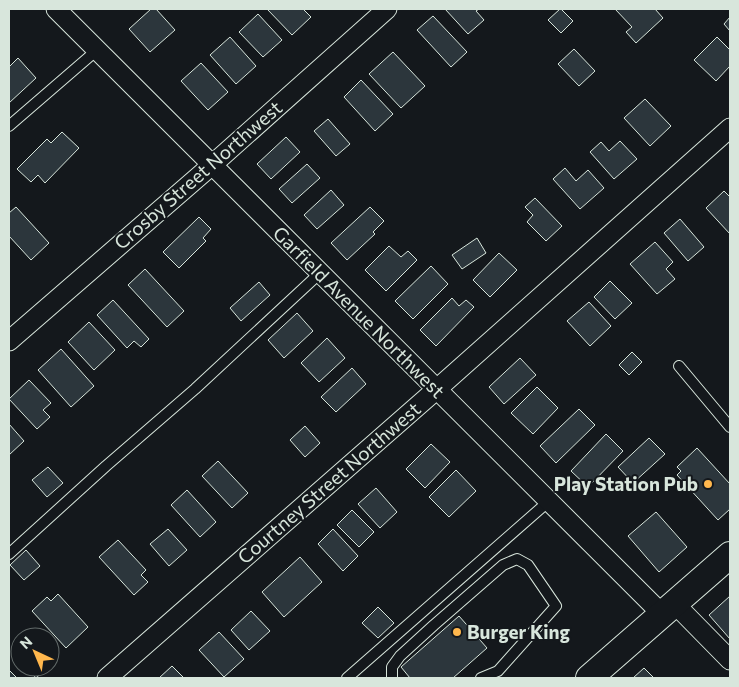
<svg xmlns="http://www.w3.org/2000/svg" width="739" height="687" viewBox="0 0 739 687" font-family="Commissioner,sans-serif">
	<rect width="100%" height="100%" fill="#14181c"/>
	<!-- building -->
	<g fill="#2c363c" stroke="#d8e6dc">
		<path d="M151 9H156L175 30 150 52 129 29Z"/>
		<path d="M267 9H303L311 17 292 35Z"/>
		<path d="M445 9H479L476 11 484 20 468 34Z"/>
		<path d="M560 9H561L573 21 561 33 548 20Z"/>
		<path d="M615 9H655L663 18 636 43 626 32 632 27Z"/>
		<path d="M258 14 282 40 263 57 239 32Z"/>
		<path d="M433 16 467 52 451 67 417 30Z"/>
		<path d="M730 17V31L724 24Z"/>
		<path d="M230 37 256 66 236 84 210 55Z"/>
		<path d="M717 37 730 50V66L716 81 694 60Z"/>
		<path d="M574 49 595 71 579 86 558 64Z"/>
		<path d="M393 52 425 86 401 108 369 74Z"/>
		<path d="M18 58 36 78 9 103V67Z"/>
		<path d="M201 63 228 92 208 110 181 81Z"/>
		<path d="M361 80 393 114 375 131 344 97Z"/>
		<path d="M645 99 671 126 650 146 624 118Z"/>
		<path d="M328 119 350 144 336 156 314 131Z"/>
		<path d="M62 132 79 148 45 183 38 175 31 182 17 169 47 139 51 143Z"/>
		<path d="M286 137 300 152 271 179 257 164Z"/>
		<path d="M620 141 637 159 614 179 590 152 601 142 609 151Z"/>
		<path d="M307 164 320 178 292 203 279 189Z"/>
		<path d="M565 168 576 181 588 170 604 188 580 209 553 179Z"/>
		<path d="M331 190 344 205 317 229 304 215Z"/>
		<path d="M724 191 730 197V234L706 208Z"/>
		<path d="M535 198 562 226 546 241 527 222 533 215 525 207Z"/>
		<path d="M16 207 49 243 31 260 9 236V213Z"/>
		<path d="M370 207 384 221 373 232 375 234 347 260 331 243Z"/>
		<path d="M199 217 211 229 203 238 206 241 179 268 163 252Z"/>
		<path d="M680 219 704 247 688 261 664 233Z"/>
		<path d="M477 238 486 253 462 269 452 255Z"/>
		<path d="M655 242 673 262 666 269 675 279 657 294 630 264Z"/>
		<path d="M389 246 401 257 408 251 417 260 386 291 365 270Z"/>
		<path d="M499 253 517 270 490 297 473 280Z"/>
		<path d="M431 266 448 284 413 319 395 301Z"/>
		<path d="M145 269 184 311 167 327 128 285Z"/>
		<path d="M610 281 632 303 615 319 594 297Z"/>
		<path d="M259 282 270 295 241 321 230 308Z"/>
		<path d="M452 298 459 306 466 300 474 307 436 346 420 330Z"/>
		<path d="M113 300 149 339 141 347 134 341 127 348 97 315Z"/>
		<path d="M589 302 611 326 590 346 567 321Z"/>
		<path d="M297 313 313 331 284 358 268 340Z"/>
		<path d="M89 322 115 350 94 370 68 342Z"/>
		<path d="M327 338 345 358 319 382 301 363Z"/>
		<path d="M61 349 94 386 71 407 38 370Z"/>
		<path d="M632 352 642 362 629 375 619 365Z"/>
		<path d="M520 358 536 375 504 404 489 387Z"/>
		<path d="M352 368 366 384 336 412 321 397Z"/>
		<path d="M29 380 51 403 43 410 50 417 37 429 9 399Z"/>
		<path d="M537 387 558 408 533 434 511 413Z"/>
		<path d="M579 409 595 425 556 463 540 446Z"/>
		<path d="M9 424 24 441 9 455Z"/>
		<path d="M305 426 320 443 305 457 290 440Z"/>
		<path d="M606 434 623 451 588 487 571 471Z"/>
		<path d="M649 438 665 454 633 483 618 467Z"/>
		<path d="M431 444 450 462 425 488 406 469Z"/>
		<path d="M697 448 730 484V509L718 520 677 475 681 471 677 467Z"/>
		<path d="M218 461 248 493 232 508 202 476Z"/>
		<path d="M48 467 63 483 47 497 32 480Z"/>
		<path d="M456 470 476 491 449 517 429 497Z"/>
		<path d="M376 488 397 512 380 528 358 504Z"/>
		<path d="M187 490 216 522 200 537 171 505Z"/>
		<path d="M352 510 374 532 359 547 337 525Z"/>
		<path d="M656 512 687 547 659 572 628 536Z"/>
		<path d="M168 529 187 550 169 566 150 544Z"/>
		<path d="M333 529 358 556 343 571 318 544Z"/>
		<path d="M118 540 146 570 141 575 148 582 134 595 99 557Z"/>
		<path d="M26 550 40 566 24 580 10 565Z"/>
		<path d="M300 557 322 582 284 617 262 592Z"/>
		<path d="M58 594 88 627 66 648 32 611 47 597 51 601Z"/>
		<path d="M730 596V639L709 615Z"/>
		<path d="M378 607 394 623 378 638 362 623Z"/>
		<path d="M251 611 270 631 249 650 231 630Z"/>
		<path d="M459 616 487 648 453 678H410L401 667Z"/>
		<path d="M219 632 244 659 224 677 199 650Z"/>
		<path d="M20 648V662L13 654Z"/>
		<path d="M172 666 184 678H159Z"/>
		<path d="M25 667H48L36 678Z"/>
		<path d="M644 668 654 678H633Z"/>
		<path d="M9 670 17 678H9Z"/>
	</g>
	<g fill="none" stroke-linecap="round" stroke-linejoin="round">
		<defs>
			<g id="service">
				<path d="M9 126 97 50"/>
				<path d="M679 366 730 427"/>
				<path d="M9 554 106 466 195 389 320 273"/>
				<path d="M347 678 549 501"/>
				<path d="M392 678V667L400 656 434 625 503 565 517 559 528 565 556 606 498 671 481 678"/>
			</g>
			<g id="minor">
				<path d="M56 9 663 615"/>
				<path d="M9 341 212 165 387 9"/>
				<path d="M675 604 730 660"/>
				<path d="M107 678 437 389 730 128"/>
			</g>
			<path id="secondary" d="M589 678 730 555"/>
		</defs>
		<!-- service casing -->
		<use href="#service" stroke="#d8e6dc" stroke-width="12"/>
		<!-- minor casing -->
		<use href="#minor" stroke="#d8e6dc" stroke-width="21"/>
		<!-- secondary casing -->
		<use href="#secondary" stroke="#d8e6dc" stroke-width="28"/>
		<!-- service -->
		<use href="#service" stroke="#14181c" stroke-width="10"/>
		<!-- minor -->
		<use href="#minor" stroke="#14181c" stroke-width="19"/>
		<!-- secondary -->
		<use href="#secondary" stroke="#14181c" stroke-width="26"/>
	</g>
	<!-- markers -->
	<g fill="#ffb74d" stroke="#14181c" stroke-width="2">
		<circle cx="708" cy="484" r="5"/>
		<circle cx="457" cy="632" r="5"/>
	</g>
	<g text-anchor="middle" stroke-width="4" stroke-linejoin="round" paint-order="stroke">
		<!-- street labels -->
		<g font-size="19" fill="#d8e6dc" stroke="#14181c">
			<text transform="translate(198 175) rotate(-41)" y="7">Crosby Street Northwest</text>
			<text transform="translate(359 312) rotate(45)" y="7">Garfield Avenue Northwest</text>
			<text transform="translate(329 483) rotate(-41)" y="7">Courtney Street Northwest</text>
		</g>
		<!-- poi labels -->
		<g font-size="19" font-weight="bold" fill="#d8e6dc" stroke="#14181c" text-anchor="end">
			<text x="698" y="491">Play Station Pub</text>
			<text x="467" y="639" text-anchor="start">Burger King</text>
		</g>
	</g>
	<!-- border -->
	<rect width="739" height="687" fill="none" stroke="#d8e6dc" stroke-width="20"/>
	<!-- north arrow -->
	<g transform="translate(35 652) rotate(316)"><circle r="24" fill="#14181c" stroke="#626a69"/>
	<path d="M0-4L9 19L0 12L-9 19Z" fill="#ffb74d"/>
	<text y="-8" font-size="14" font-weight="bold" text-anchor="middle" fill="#d8e6dc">N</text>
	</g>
</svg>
